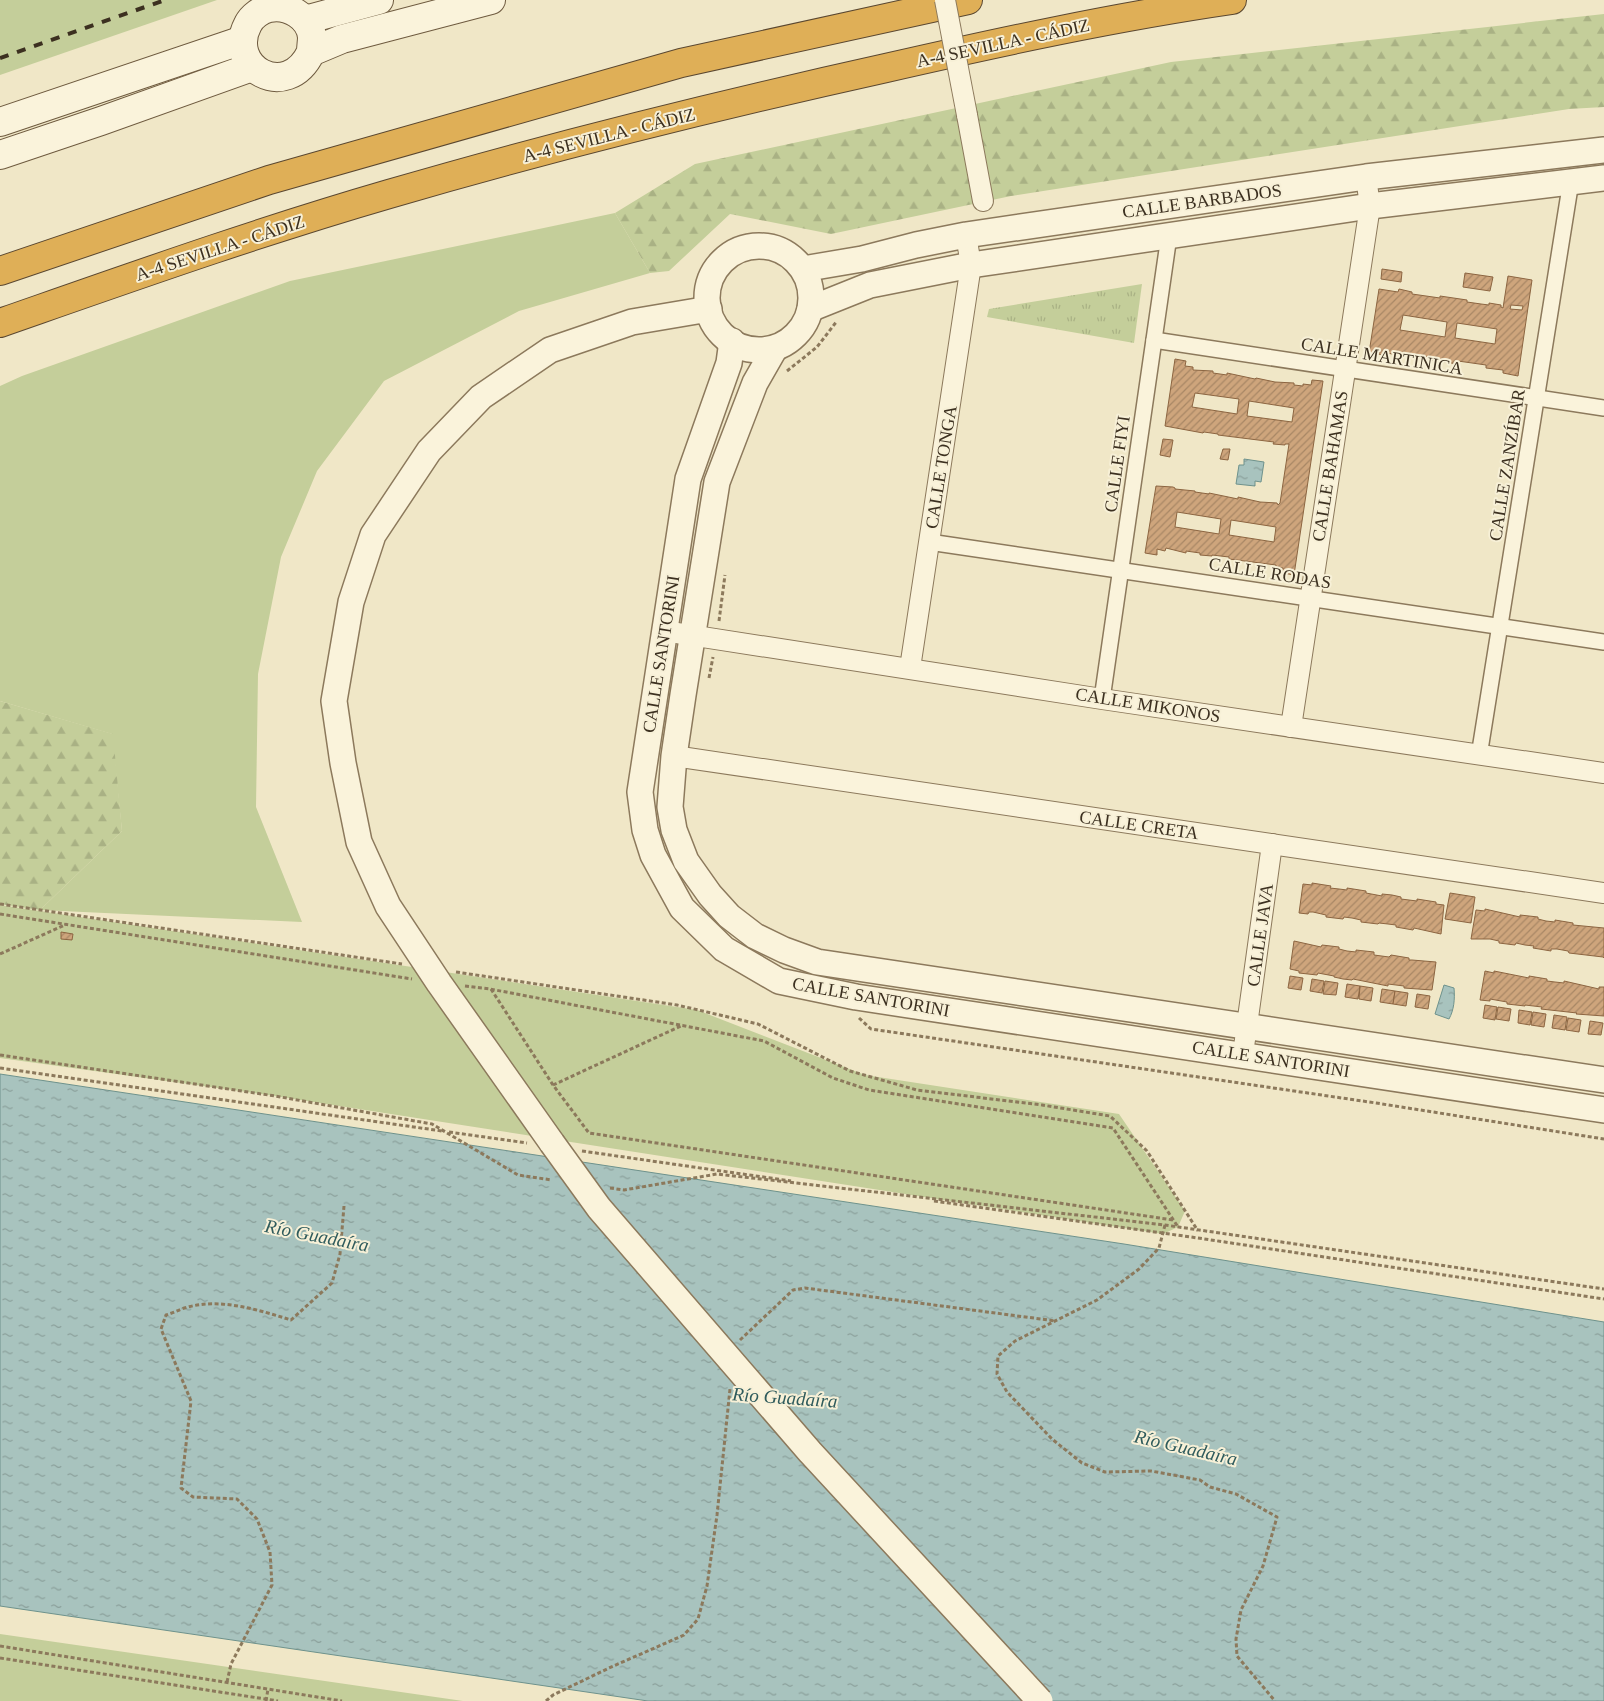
<svg xmlns="http://www.w3.org/2000/svg" width="1604" height="1701" viewBox="0 0 1604 1701" font-family="'Times New Roman',serif">
	<defs>
		<pattern id="forest-firs" width="22" height="20" patternUnits="userSpaceOnUse" patternTransform="scale(1.25)"><rect width="22" height="20" fill="#c4ce9a"/><path d="M5 1l3.5 6h-7zM16 11l3.5 6h-7z" fill="#a9b184"/></pattern>
		<pattern id="park-tufts" width="24" height="20" patternUnits="userSpaceOnUse" patternTransform="scale(1.25)"><rect width="24" height="20" fill="#c4ce9a"/><path d="M3 7l-1-3M5 7V3M7 7l1-3M15 17l-1-3M17 17v-4M19 17l1-3" fill="none" stroke="#a9b184"/></pattern>
		<pattern id="water-ripples" width="26" height="14" patternUnits="userSpaceOnUse" patternTransform="scale(1.25)"><rect width="26" height="14" fill="#a8c3be"/><path d="M2 4q2-2 4 0t4 0M15 11q2-2 4 0t4 0" fill="none" stroke="#8a9f9a"/></pattern>
		<pattern id="building-hatch" width="6" height="6" patternUnits="userSpaceOnUse" patternTransform="scale(1.25)"><rect width="6" height="6" fill="#cea57c"/><path d="M-1 1l2-2M0 6l6-6M5 7l2-2" fill="none" stroke="#a88765"/></pattern>
	</defs>
	<rect width="100%" height="100%" fill="#f0e7c7"/>
	<!-- grass -->
	<g fill="#c4ce9a">
		<path d="M0 0H217L0 75Z"/>
		<path d="M615 213 650 273 519 311 384 381 317 471 281 557 258 674 256 807 302 922 40 910 122 831 112 734 0 701V386L22 376 290 281Z"/>
		<path d="M0 905 697 1010 865 1075 1119 1114 1185 1211 1178 1227 1163 1234 275 1096 0 1058Z"/>
		<path d="M0 1634 463 1701H0Z"/>
	</g>
	<!-- forest -->
	<g fill="url(#forest-firs)">
		<path d="M1604 14V107L1569 109 1011 196 831 234 730 214 669 271 650 273 615 213 695 164 1171 62Z"/>
		<path d="M0 701 113 734 122 831 40 910 0 904Z"/>
	</g>
	<!-- park -->
	<path fill="url(#park-tufts)" d="M1142 284 1134 343 987 317 989 309Z"/>
	<!-- water -->
	<g fill="url(#water-ripples)" stroke="#6e928c">
		<path d="M1244 459 1264 462 1261 482 1255 481V486L1236 484 1239 465H1244Z"/>
		<path d="M1444 985 1454 988C1455 999 1454 1010 1449 1019L1435 1014Z"/>
		<path d="M0 1074 1124 1244 1604 1322V1701H648L0 1606Z"/>
	</g>
	<!-- building -->
	<g fill="url(#building-hatch)" stroke="#8c6541" fill-rule="evenodd">
		<path d="M1382 269 1402 272 1401 282 1381 279Z"/>
		<path d="M1465 273 1493 277 1490 291 1463 287Z"/>
		<path d="M1508 276 1532 280 1518 376 1503 373V370L1486 368V365L1458 361V364L1430 360 1431 357 1403 353 1402 355 1385 353V355L1369 353 1379 289 1398 292 1399 289 1412 292V294L1440 298V296L1467 300V302L1481 304 1489 305V303L1501 305V307L1503 308ZM1511 305 1523 306 1522 310 1510 309ZM1403 315 1447 322 1445 337 1400 330ZM1457 323 1497 329 1495 344 1455 338Z"/>
		<path d="M1175 359 1186 361 1185 366 1193 367V370L1213 371V373L1227 375V373L1255 379 1256 378 1275 382 1294 383V385L1303 386V384L1311 385 1312 380 1323 381 1294 575 1283 573V568L1276 567V565L1229 559V557L1212 555V556L1200 555V553L1186 551V553L1166 548 1165 551 1157 549V555L1145 553 1156 486 1173 487 1175 488V489L1195 491V492L1209 494V493L1238 499V497L1260 502 1277 503 1278 505 1280 503 1289 444H1285V445L1273 444 1274 442 1218 435V434L1204 432 1203 433 1165 426ZM1195 393 1239 399 1237 414 1192 407ZM1249 401 1294 408 1292 422 1247 416ZM1177 512 1221 519 1219 534 1175 527ZM1231 520 1276 527 1274 542 1229 535Z"/>
		<path d="M1163 439 1173 440 1170 457 1160 455Z"/>
		<path d="M1223 449H1230L1228 460 1220 459Z"/>
		<path d="M1312 883 1331 886 1330 888 1339 889 1347 890V888L1366 891V893L1382 896V894L1392 895 1401 897V899L1417 901V899L1436 902V904L1444 905 1441 934 1414 928 1413 930 1396 927V925L1388 924 1379 923 1378 924 1361 922V920L1352 918 1344 917 1343 919 1326 917V915L1313 912H1309L1308 914 1299 913 1303 884 1312 885Z"/>
		<path d="M1450 893 1475 897 1471 923 1445 919Z"/>
		<path d="M1485 909 1520 917V915L1538 917V919L1546 921 1555 922V920L1573 923V925L1604 928V958L1603 957 1569 953 1568 951 1557 949H1551V951L1533 948 1534 946 1525 945 1516 943 1515 945 1499 943V941L1490 939H1471L1476 910 1485 911Z"/>
		<path d="M61 932 73 934 72 940 61 939Z"/>
		<path d="M1294 941 1321 947 1322 945 1339 947V949L1347 951 1356 952V950L1374 952V955L1389 957 1391 955 1409 958V960H1412L1436 962 1432 990 1404 988V986L1388 984V986L1353 979 1352 980 1343 979 1334 977V976L1318 973 1317 975 1299 973V971L1290 969Z"/>
		<path d="M1485 971 1494 973V971L1529 978V976L1547 979V981L1555 982 1564 983V981L1599 989V987H1604V1016L1576 1014 1577 1013 1541 1009 1542 1007 1525 1005V1006L1507 1004V1002L1490 999V1001L1480 1000Z"/>
		<path d="M1290 976 1303 978 1301 990 1288 988Z"/>
		<path d="M1312 979 1324 981 1322 993 1310 991Z"/>
		<path d="M1325 981 1338 983 1336 995 1323 994Z"/>
		<path d="M1347 984 1360 986 1358 999 1345 997Z"/>
		<path d="M1360 986 1373 988 1371 1001 1359 999Z"/>
		<path d="M1382 989 1395 991 1393 1004 1380 1002Z"/>
		<path d="M1395 991 1408 993 1406 1006 1393 1004Z"/>
		<path d="M1417 994 1430 996 1428 1009 1415 1007Z"/>
		<path d="M1485 1005 1497 1007 1495 1020 1483 1018Z"/>
		<path d="M1498 1007 1511 1009 1509 1021 1496 1019Z"/>
		<path d="M1519 1010 1532 1012 1530 1025 1518 1023Z"/>
		<path d="M1533 1012 1546 1014 1544 1027 1531 1025Z"/>
		<path d="M1554 1015 1567 1017 1565 1030 1552 1028Z"/>
		<path d="M1568 1018 1581 1020 1579 1032 1566 1030Z"/>
		<path d="M1590 1021 1603 1023 1601 1035 1588 1034Z"/>
	</g>
	<g fill="none" stroke-linecap="round" stroke-linejoin="round">
		<defs>
			<g id="pedestrian">
				<path d="M1154 340 1604 408"/>
				<path d="M929 542 1604 642"/>
				<path d="M1102 699 1169 236"/>
				<path d="M1479 756 1571 181"/>
			</g>
			<g id="minor">
				<path d="M967 115 983 201"/>
				<path d="M664 631 1102 699 1604 773"/>
				<path d="M910 668 971 265 966 235"/>
				<path d="M1291 727 1370 206 1366 177"/>
				<path d="M674 756 1604 893"/>
				<path d="M1243 1054 1272 844"/>
			</g>
			<g id="tertiary">
				<circle cx="759" cy="298" r="52"/>
				<path d="M803 269 862 259 916 245 966 235 1366 177 1604 150"/>
				<path d="M810 309 870 285 971 265 1370 206 1604 178"/>
				<path d="M732 341 729 363 688 479 640 792 645 830 653 855 682 908 724 949 779 981 856 997 1604 1110"/>
				<path d="M775 348 755 383 717 482 683 695 674 756 670 807 674 830 686 861 710 895 729 916 755 936 784 950 817 962 1604 1080"/>
				<path d="M552 1143 439 983 388 906 359 842 343 763 334 701 351 602 373 535 429 451 481 397 550 350 632 322 709 309"/>
			</g>
			<g id="secondary">
				<path d="M305 20 379 0"/>
				<path d="M311 52C311 47 312 42 312 37 310 17 288 4 269 8 261 10 252 16 248 24 225 67 287 103 311 52L342 39 491 0"/>
				<path d="M0 122 243 40"/>
				<path d="M0 155 101 121 252 67"/>
			</g>
			<g id="motorway">
				<path d="M0 271 269 180 681 63 968 0"/>
				<path d="M0 323C129 278 258 232 389 194 553 146 719 105 886 68 1000 42 1115 17 1232 0"/>
			</g>
		</defs>
		<!-- pedestrian casing -->
		<use href="#pedestrian" stroke="#8c795c" stroke-width="18"/>
		<!-- minor casing -->
		<use href="#minor" stroke="#8c795c" stroke-width="22"/>
		<!-- tertiary casing -->
		<use href="#tertiary" stroke="#8c795c" stroke-width="28"/>
		<!-- secondary casing -->
		<use href="#secondary" stroke="#6e5a3f" stroke-width="30"/>
		<!-- motorway casing -->
		<use href="#motorway" stroke="#5a4730" stroke-width="30"/>
		<!-- path -->
		<g stroke="#8c795c" stroke-width="3" stroke-dasharray="4 2.5" stroke-linecap="butt">
			<path d="M787 371 817 347 837 321"/>
			<path d="M719 621 725 575"/>
			<path d="M709 678 713 657"/>
			<path d="M0 904 402 964"/>
			<path d="M0 914 412 979"/>
			<path d="M0 954 67 924"/>
			<path d="M456 972 677 1005 758 1024 850 1071 917 1090 1042 1105 1110 1116 1147 1151 1198 1231"/>
			<path d="M465 986 490 989 764 1041 833 1078 869 1090 1113 1128 1178 1227"/>
			<path d="M491 989 553 1085 589 1133 1173 1220"/>
			<path d="M859 1018 871 1029 1376 1103 1604 1139"/>
			<path d="M0 1055 275 1096 432 1124 518 1175 552 1180"/>
			<path d="M0 1068 442 1131"/>
			<path d="M553 1085 683 1025"/>
			<path d="M449 1132 527 1143"/>
			<path d="M582 1151 791 1181"/>
			<path d="M610 1188 624 1190 717 1174 1165 1225 1604 1289"/>
			<path d="M934 1201 1198 1238 1604 1299"/>
			<path d="M1165 1225 1159 1248 1139 1269 1097 1300 1015 1341 998 1356 997 1374 1007 1392 1052 1439 1082 1463 1105 1472 1151 1471 1200 1480 1210 1487 1236 1494 1277 1517 1263 1566 1241 1610 1236 1639 1237 1656 1275 1701"/>
			<path d="M740 1340 793 1290 805 1288 1056 1321"/>
			<path d="M0 1646 342 1701"/>
			<path d="M0 1658 278 1701"/>
			<path d="M227 1682 231 1664 272 1585 270 1552 257 1519 237 1499 193 1497 181 1488 191 1401 161 1329 166 1315C173 1313 180 1309 188 1307 221 1298 259 1310 291 1320L332 1283 340 1254 344 1206"/>
			<path d="M266 1701 268 1689"/>
			<path d="M546 1701 553 1695 609 1668 684 1635 698 1619 707 1586 717 1515 730 1389"/>
		</g>
		<!-- pedestrian -->
		<use href="#pedestrian" stroke="#faf3db" stroke-width="15"/>
		<!-- minor -->
		<use href="#minor" stroke="#faf3db" stroke-width="20"/>
		<!-- tertiary -->
		<use href="#tertiary" stroke="#faf3db" stroke-width="25"/>
		<!-- secondary -->
		<use href="#secondary" stroke="#faf3db" stroke-width="28"/>
		<!-- motorway -->
		<use href="#motorway" stroke="#dfaf57" stroke-width="28"/>
		<!-- rail -->
		<path stroke="#3c3020" stroke-width="4" stroke-dasharray="9 9" stroke-linecap="butt" d="M0 58 165 0"/>
		<defs>
			<path id="minor-bridge" d="M945 0 967 115"/>
			<path id="tertiary-bridge" d="M552 1143 599 1208 810 1452 1040 1701"/>
		</defs>
		<!-- minor-bridge casing -->
		<use href="#minor-bridge" stroke="#8c795c" stroke-width="22" stroke-linecap="butt"/>
		<!-- tertiary-bridge casing -->
		<use href="#tertiary-bridge" stroke="#8c795c" stroke-width="28" stroke-linecap="butt"/>
		<!-- minor-bridge -->
		<use href="#minor-bridge" stroke="#faf3db" stroke-width="20"/>
		<!-- tertiary-bridge -->
		<use href="#tertiary-bridge" stroke="#faf3db" stroke-width="25"/>
	</g>
	<g text-anchor="middle" stroke-width="4" stroke-linejoin="round" paint-order="stroke">
		<!-- street labels -->
		<g font-size="18" fill="#3c3020" stroke="#f7f0d7">
			<text transform="translate(1003 43) rotate(-12)" y="6">A-4 SEVILLA - CÁDIZ</text>
			<text transform="translate(609 135) rotate(-14)" y="6">A-4 SEVILLA - CÁDIZ</text>
			<text transform="translate(1202 201) rotate(-8)" y="6">CALLE BARBADOS</text>
			<text transform="translate(220 248) rotate(-18)" y="6">A-4 SEVILLA - CÁDIZ</text>
			<text transform="translate(1382 356) rotate(9)" y="6">CALLE MARTINICA</text>
			<text transform="translate(1117 464) rotate(-82)" y="6">CALLE FIYI</text>
			<text transform="translate(1507 465) rotate(-81)" y="6">CALLE ZANZÍBAR</text>
			<text transform="translate(1330 466) rotate(-81)" y="6">CALLE BAHAMAS</text>
			<text transform="translate(941 467) rotate(-81)" y="6">CALLE TONGA</text>
			<text transform="translate(1270 573) rotate(9)" y="6">CALLE RODAS</text>
			<text transform="translate(661 654) rotate(-81)" y="6">CALLE SANTORINI</text>
			<text transform="translate(1148 705) rotate(9)" y="6">CALLE MIKONOS</text>
			<text transform="translate(1139 825) rotate(8)" y="6">CALLE CRETA</text>
			<text transform="translate(1260 935) rotate(-82)" y="6">CALLE JAVA</text>
			<text transform="translate(871 997) rotate(10)" y="6">CALLE SANTORINI</text>
			<text transform="translate(1271 1059) rotate(9)" y="6">CALLE SANTORINI</text>
		</g>
		<!-- water labels -->
		<g font-size="19" font-style="italic" fill="#2f5b5c" stroke="#f7f0d7">
			<text transform="translate(317 1235) rotate(11)" y="7">Río Guadaíra</text>
			<text transform="translate(785 1397) rotate(4)" y="7">Río Guadaíra</text>
			<text transform="translate(1186 1447) rotate(13)" y="7">Río Guadaíra</text>
		</g>
	</g>
</svg>
